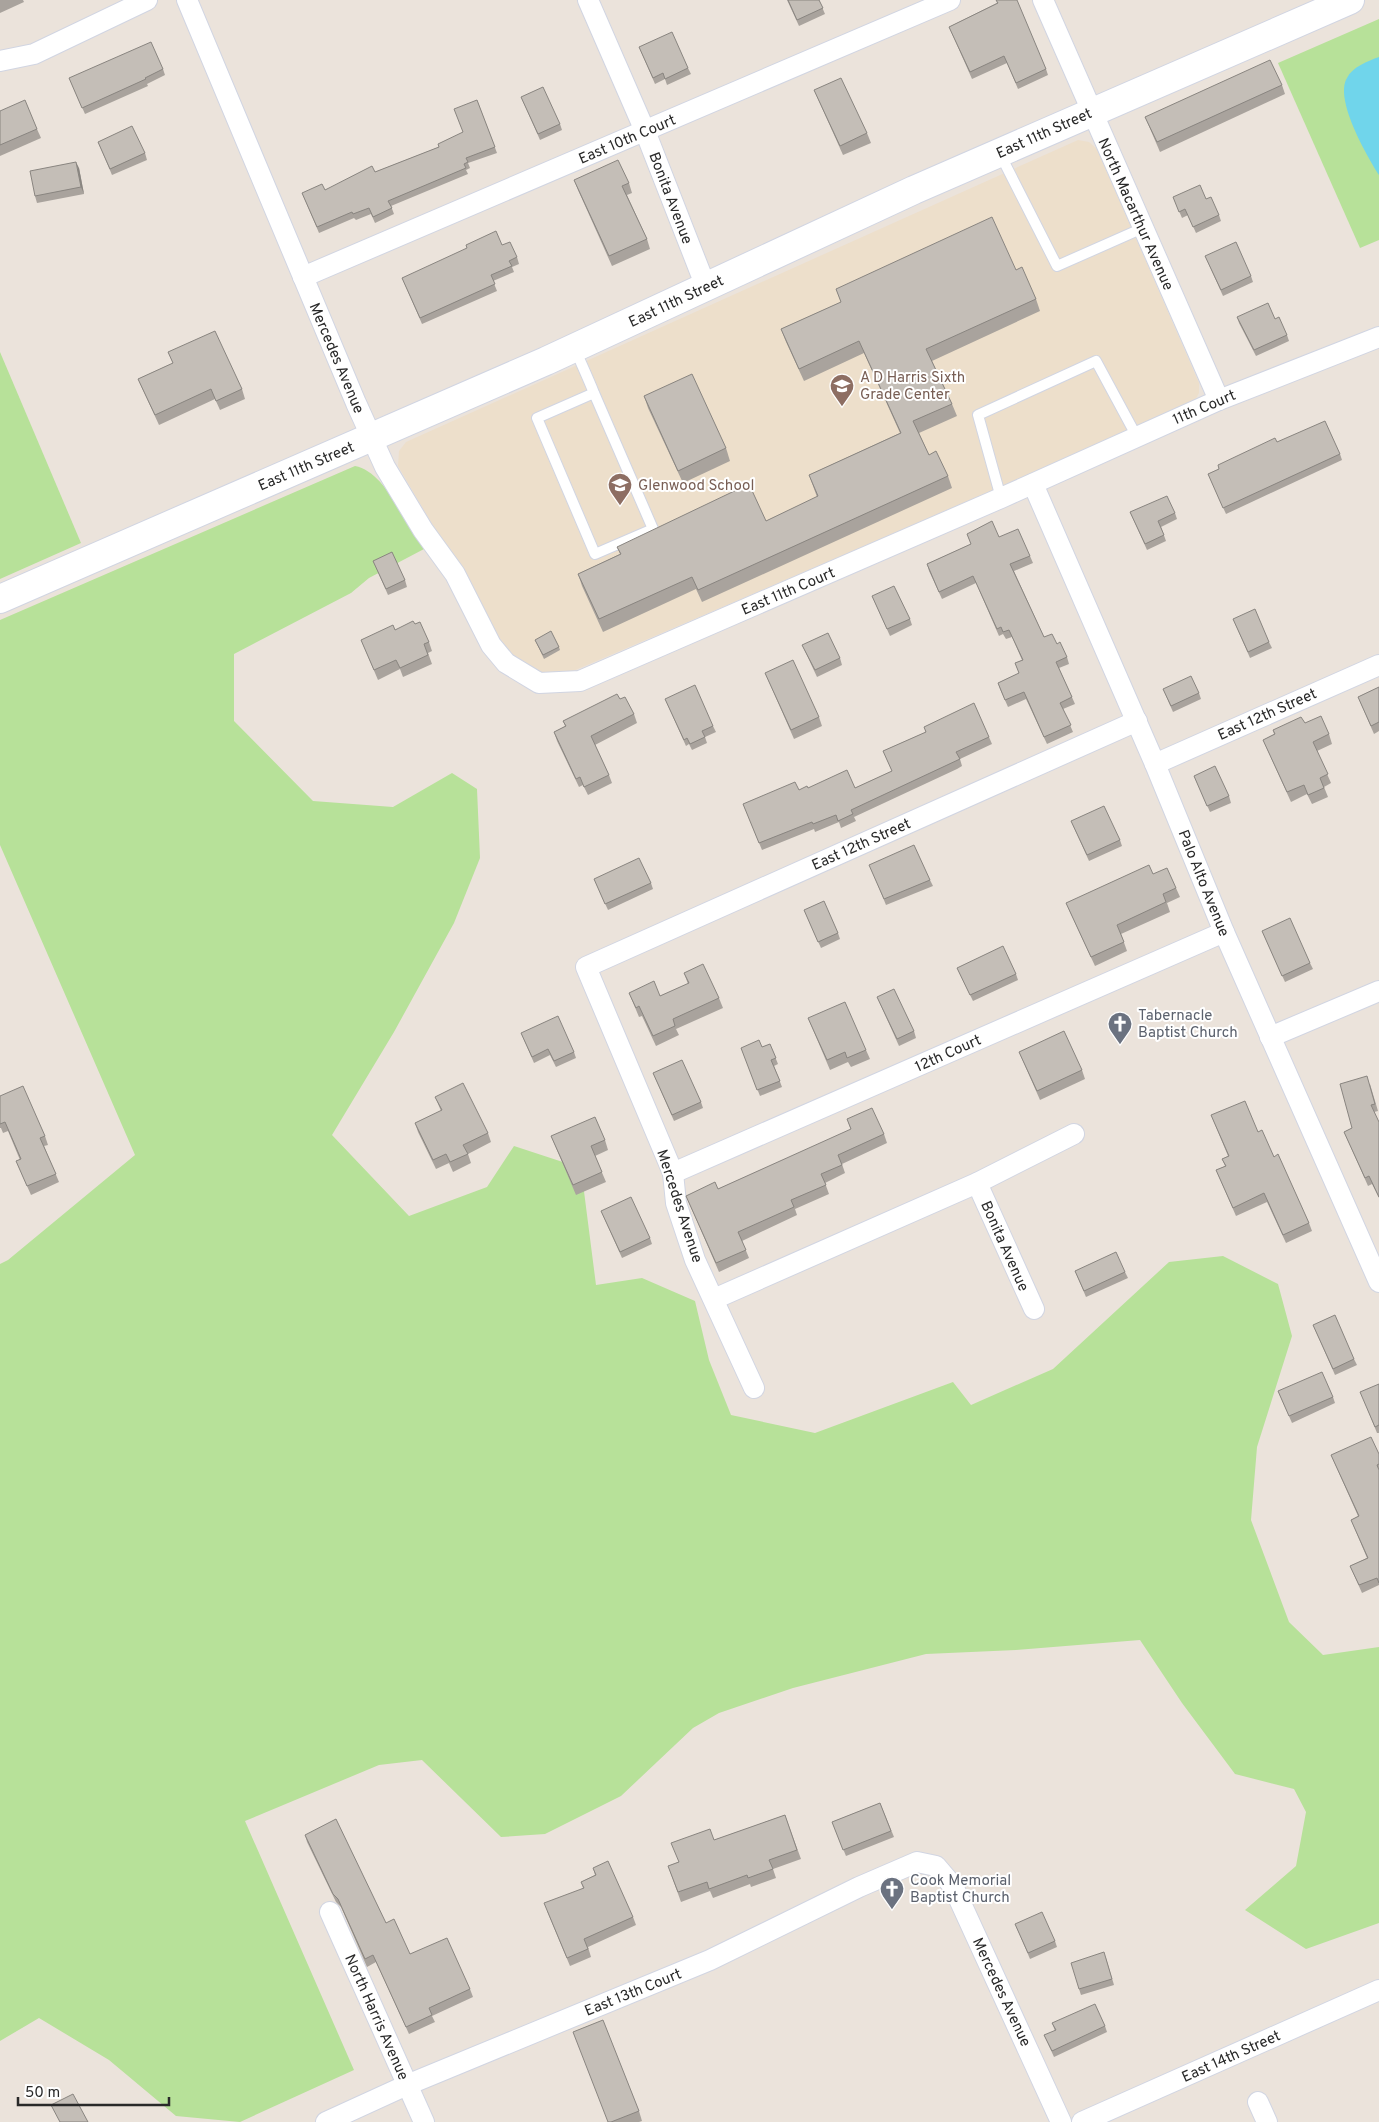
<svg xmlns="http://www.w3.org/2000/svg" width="1379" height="2122" viewBox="0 0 1379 2122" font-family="Overpass,sans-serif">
	<rect width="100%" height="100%" fill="#ebe3db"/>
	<!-- education -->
	<path fill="#eddfcb" d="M1078 140 1089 142 1097 149 1199 383V393L1192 406 566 674 538 675 509 656 398 466 399 451 406 442Z"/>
	<!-- green -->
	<g fill="#b7e199">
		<path d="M1379 19V240L1360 248 1278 63Z"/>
		<path d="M0 352 81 543 0 579Z"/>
		<path d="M355 466C386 472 406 525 424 549L369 578 351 593 234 654V721L313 801 393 807 452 773 477 789 480 858 454 923 394 1032 332 1135 409 1216 487 1187 514 1146 581 1168 596 1285 642 1278 695 1301 709 1360 731 1415 815 1433 953 1382 971 1405 1053 1369 1169 1262 1223 1256 1278 1284 1292 1336 1257 1447 1251 1520 1289 1622 1323 1655 1379 1647V1923L1306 1949 1245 1910 1296 1866 1306 1812 1294 1789 1235 1774 1182 1703 1140 1640 1016 1650 926 1654 793 1688 719 1713 693 1728 621 1796 545 1834 501 1837 422 1760 379 1765 245 1821 354 2070 240 2122 176 2116 109 2060 39 2018 0 2041V1264L8 1260 135 1155 0 845V620Z"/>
	</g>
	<!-- water -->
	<path fill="#70d5eb" d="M1379 57V175C1367 156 1334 99 1347 78 1352 67 1368 61 1379 57Z"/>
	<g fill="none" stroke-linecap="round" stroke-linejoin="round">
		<defs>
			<g id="service">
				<path d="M1000 154 1057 266 1143 228"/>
				<path d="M575 349C581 363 588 378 594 393L653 529 595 554 537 418 594 393"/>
				<path d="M1001 498 978 415 1096 361 1137 437"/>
			</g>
			<g id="minor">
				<path d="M187 0 356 403 385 467 423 530 455 574 491 645 506 663 539 683 580 681 1001 498 1219 400 1379 337"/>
				<path d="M588 0 645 131 706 287"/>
				<path d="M1043 0 1219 400"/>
				<path d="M0 61 34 54 147 0"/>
				<path d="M303 277 950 0"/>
				<path d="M1033 484 1155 764 1224 932 1379 1282"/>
				<path d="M1155 764 1379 665"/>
				<path d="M1270 1037 1379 991"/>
				<path d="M673 1173 1224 932"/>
				<path d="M977 1183 1034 1309"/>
				<path d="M714 1299 977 1183 1074 1134"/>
				<path d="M754 1388 695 1260 676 1203 673 1173 586 967 1137 721"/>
				<path d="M330 1912 424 2122"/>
				<path d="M1258 2102 1267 2122"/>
				<path d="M326 2122 407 2085 710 1960 859 1887 917 1862 936 1866 953 1886 1061 2122"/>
				<path d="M1082 2122 1379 1990"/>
			</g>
			<path id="secondary" d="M0 599 546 361 914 190 1350 0"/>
		</defs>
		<!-- service casing -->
		<use href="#service" stroke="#d1d5e2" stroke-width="12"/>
		<!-- minor casing -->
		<use href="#minor" stroke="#d1d5e2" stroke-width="22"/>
		<!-- secondary casing -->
		<use href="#secondary" stroke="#d1d5e2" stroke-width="30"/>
		<!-- service -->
		<use href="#service" stroke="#fff" stroke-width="10"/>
		<!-- minor -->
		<use href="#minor" stroke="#fff" stroke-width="20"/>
		<!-- secondary -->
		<use href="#secondary" stroke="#fff" stroke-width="28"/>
	</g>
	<!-- wall -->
	<g fill="#a9a39d">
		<path d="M0 0H23L24 2 0 13Z"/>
		<path d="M787 0H819L825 14 799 26Z"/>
		<path d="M996 0 1046 69 1048 75 1018 89 1007 63 972 79 949 27 997 3Z"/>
		<path d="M639 47 688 68 691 74 667 85 665 79 655 84Z"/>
		<path d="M163 69 165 75 147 84 148 86 85 114 69 78Z"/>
		<path d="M1282 85 1285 94 1160 152 1145 117Z"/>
		<path d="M814 90 867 133 871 143 843 155 818 99Z"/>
		<path d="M521 97 560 124 562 130 540 140Z"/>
		<path d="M477 100 497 153 468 163 470 168 466 170 468 174 391 206 394 214 375 223 371 214 356 220 354 218 319 233 302 193 325 190 375 172 439 147 463 132Z"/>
		<path d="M0 111 37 129 41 138 0 156Z"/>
		<path d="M98 142 145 153 147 160 112 175Z"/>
		<path d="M79 168 84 194 37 203 35 196Z"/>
		<path d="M574 180 629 183 632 193 627 195 647 239 650 249 612 266 578 190Z"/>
		<path d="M1173 197 1206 199 1219 215 1221 221 1196 233 1188 215 1182 218Z"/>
		<path d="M502 245 517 257 519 264 512 267 514 272 493 281 497 291 422 324 402 278Z"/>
		<path d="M1205 256 1251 276 1253 282 1223 296Z"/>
		<path d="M1016 270 1036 299 1040 311 932 361 952 404 957 416 919 433 929 455 948 476 952 488 702 602 696 589 603 632 582 586 578 574 620 554 617 547 766 521 817 497 809 475 900 433 864 353 804 381 786 342 781 329 841 302 836 289Z"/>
		<path d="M1237 317 1275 319 1287 335 1289 341 1256 356 1239 323Z"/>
		<path d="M168 352 242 389 245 399 220 410 215 399 159 425 142 388 138 379 173 363Z"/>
		<path d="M644 396 726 448 730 461 683 483 648 408Z"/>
		<path d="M1277 442 1340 454 1342 460 1226 514 1208 474Z"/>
		<path d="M1130 512 1175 513 1177 519 1161 527 1166 541 1147 550Z"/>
		<path d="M967 534 999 537 1030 556 1033 563 1014 571 1044 637 1057 644 1067 657 1069 664 1059 668 1075 704 1063 709 1073 732 1047 744 1026 699 1008 707 1000 689 998 683 1019 673 1015 663 1022 660 1012 637 1006 639 1003 634 999 636 976 583 942 599 929 571 927 564 971 544Z"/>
		<path d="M373 561 405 580 407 587 388 595Z"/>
		<path d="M872 596 910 619 912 625 890 636Z"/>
		<path d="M1233 619 1269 642 1272 648 1250 658Z"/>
		<path d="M415 624 429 642 432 651 428 653 432 664 403 677 400 669 378 680 361 640Z"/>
		<path d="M535 640 559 647 560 650 544 659Z"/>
		<path d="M802 645 840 658 842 665 817 677Z"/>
		<path d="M765 673 819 717 822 726 794 739 769 682Z"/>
		<path d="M1379 687V731L1374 734 1358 697Z"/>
		<path d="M1163 689 1199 693 1201 699 1173 712Z"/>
		<path d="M620 699 634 714 637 723 595 745 609 775 612 783 588 795 583 785 579 787 557 741 554 732 565 726 563 721Z"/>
		<path d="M665 699 713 726 716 732 705 737 707 743 692 750 689 744 686 746Z"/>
		<path d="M1305 723 1329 734 1332 744 1317 751 1331 783 1324 787 1328 797 1312 804 1307 794 1291 802 1267 749 1263 740 1274 734 1273 730Z"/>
		<path d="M924 727 989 737 992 744 960 759 962 766 957 769 854 817 856 821 841 828 839 822 815 832 814 829 762 850 743 804 808 788H855L892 771 883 751 926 732Z"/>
		<path d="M1194 776 1229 796 1231 803 1210 812Z"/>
		<path d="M1071 821 1120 840 1122 846 1089 861Z"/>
		<path d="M872 871 930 880 933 886 886 905Z"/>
		<path d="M1153 874 1176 888 1180 897 1167 903 1170 912 1121 934 1127 951 1095 966 1070 912 1066 903Z"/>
		<path d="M594 879 651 883 653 889 608 910Z"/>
		<path d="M804 910 838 933 840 939 821 948Z"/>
		<path d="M1262 931 1310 963 1313 969 1285 982Z"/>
		<path d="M957 968 1016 974 1018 980 973 1001Z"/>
		<path d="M684 973 719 998 723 1008 676 1029 679 1035 656 1046 642 1016 639 1017 629 993 660 996 688 984Z"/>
		<path d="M877 997 914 1031 916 1038 899 1046Z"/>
		<path d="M808 1018 866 1050 870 1059 851 1067 848 1062 830 1070Z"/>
		<path d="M521 1033 574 1052 576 1058 556 1067 550 1055 534 1063Z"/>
		<path d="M770 1044 778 1064 774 1066 782 1087 760 1096 741 1048 762 1047Z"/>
		<path d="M1019 1052 1082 1070 1085 1079 1040 1100Z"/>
		<path d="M653 1073 701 1102 703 1108 674 1121Z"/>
		<path d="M1370 1084 1378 1111 1374 1112 1379 1122V1198L1372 1184 1368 1186 1344 1132 1352 1128Z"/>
		<path d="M0 1096 45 1136 48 1145 44 1146 59 1182 31 1195 16 1161 20 1160 8 1131 3 1133 1 1128H0Z"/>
		<path d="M435 1097 488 1133 491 1142 468 1154 471 1163 453 1172 449 1163 436 1169 418 1132 415 1123 441 1111Z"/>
		<path d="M1211 1115 1258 1132 1274 1157 1309 1223 1312 1231 1286 1243 1267 1202 1236 1216 1216 1170 1225 1166 1222 1159 1228 1156Z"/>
		<path d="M847 1119 884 1134 887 1143 842 1164 845 1173 825 1183 829 1194 795 1209 797 1215 742 1241 749 1258 719 1272 686 1196 718 1189 851 1130Z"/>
		<path d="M551 1136 605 1140 608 1150 595 1156 606 1182 576 1195Z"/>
		<path d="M601 1211 650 1238 652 1244 622 1258Z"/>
		<path d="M1075 1271 1125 1272 1128 1278 1086 1297Z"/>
		<path d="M1313 1325 1354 1359 1357 1365 1335 1375Z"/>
		<path d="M1379 1384V1433H1377L1363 1398Z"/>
		<path d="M1278 1391 1333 1397 1335 1403 1292 1423Z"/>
		<path d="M1379 1454V1585L1362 1593 1350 1566 1367 1558 1351 1520 1358 1516 1331 1455Z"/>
		<path d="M880 1803 894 1837 846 1856 832 1822Z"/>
		<path d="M785 1815 801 1859 773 1869 776 1878 751 1887 750 1884 713 1898 710 1891 681 1902 668 1866 678 1862 714 1840Z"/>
		<path d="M305 1835 386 1923 410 1954 470 1989 473 1997 432 2016 435 2022 409 2034 376 1962 367 1967 341 1907 336 1902 307 1842Z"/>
		<path d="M593 1868 633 1917 636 1925 588 1947 591 1957 570 1966 547 1911 583 1888 581 1882 595 1875Z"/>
		<path d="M1015 1924 1055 1941 1057 1947 1030 1959Z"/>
		<path d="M1106 1958 1114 1985 1081 1995 1079 1989Z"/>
		<path d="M1052 2023 1105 2026 1107 2032 1054 2057 1044 2035 1055 2031Z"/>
		<path d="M639 2111 642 2121 639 2122H608Z"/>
	</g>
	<!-- shaded-wall -->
	<path fill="#898580" d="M76 162 79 168 84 194 81 187Z"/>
	<!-- building -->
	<g fill="#c4beb7" stroke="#898580">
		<path d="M788 0H819L823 8 797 20Z"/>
		<path d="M996 0H1017L1046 69 1016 83 1004 56 970 72 949 27 998 3Z"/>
		<path d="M672 32 688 68 665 79 663 73 653 78 639 47Z"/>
		<path d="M151 42 163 69 145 78 146 79 82 108 69 78Z"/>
		<path d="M1270 60 1282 85 1157 142 1145 117Z"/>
		<path d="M841 78 867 133 840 146 814 90Z"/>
		<path d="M543 87 560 124 538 134 521 97Z"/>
		<path d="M25 100 37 129 0 145V111Z"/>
		<path d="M477 100 495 147 466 158 468 162 464 164 466 168 388 201 392 208 373 217 369 208 353 214 352 212 317 227 302 193 322 184 325 190 372 166 375 172 439 147 438 144 463 132 454 109Z"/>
		<path d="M132 126 145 153 110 169 98 142Z"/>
		<path d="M618 160 629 183 622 186 647 239 609 256 574 180Z"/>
		<path d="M76 162 81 187 35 196 30 171Z"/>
		<path d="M1200 185 1206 199 1211 197 1219 215 1193 227 1185 209 1179 212 1173 197Z"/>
		<path d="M992 217 1016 270 1022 267 1036 299 926 349 952 404 913 421 929 455 936 451 948 476 698 590 692 577 599 619 578 574 621 554 617 547 749 484 766 521 818 496 809 475 901 433 859 341 799 369 781 329 841 302 836 289Z"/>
		<path d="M496 231 502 245 510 242 517 257 509 261 512 266 491 275 495 284 420 318 402 278 467 248 466 245Z"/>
		<path d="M1236 242 1251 276 1221 290 1205 256Z"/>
		<path d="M1268 303 1275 319 1279 317 1287 335 1254 350 1237 317Z"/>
		<path d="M215 331 242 389 216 401 211 389 155 415 138 379 173 363 168 352Z"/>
		<path d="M692 374 726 448 678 471 644 396Z"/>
		<path d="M1325 421 1340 454 1223 508 1208 474 1219 469 1218 465 1275 438 1277 442Z"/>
		<path d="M1167 496 1175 513 1158 521 1164 535 1145 544 1130 512Z"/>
		<path d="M992 521 999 537 1018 529 1030 556 1010 564 1044 637 1052 634 1057 644 1060 642 1067 657 1056 662 1072 697 1060 703 1071 725 1044 737 1024 692 1005 700 998 683 1019 673 1015 663 1023 660 1009 630 1003 632 1001 627 997 629 973 576 939 592 927 564 971 544 967 534Z"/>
		<path d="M392 552 405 580 386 589 373 561Z"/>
		<path d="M894 586 910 619 887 629 872 596Z"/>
		<path d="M1255 609 1269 642 1248 652 1233 619Z"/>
		<path d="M413 621 415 624 420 622 429 642 424 644 428 655 400 668 396 660 374 670 361 640 393 625 395 630Z"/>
		<path d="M551 631 559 647 543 655 535 640Z"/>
		<path d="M828 633 840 658 815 670 802 645Z"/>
		<path d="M793 660 819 717 791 730 765 673Z"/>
		<path d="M1191 676 1199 693 1171 706 1163 689Z"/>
		<path d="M695 685 713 726 702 731 705 737 690 744 687 738 684 740 665 699Z"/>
		<path d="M1379 687V722L1371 726 1358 697Z"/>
		<path d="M617 694 620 699 625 697 634 714 591 736 609 775 584 787 580 777 576 779 554 732 566 726 563 721Z"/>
		<path d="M974 703 989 737 956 752 960 759 851 810 853 814 838 821 836 815 813 824 812 822 759 843 743 804 795 782 799 790 807 786 808 788 847 770 855 788 892 771 883 751 926 732 924 727Z"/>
		<path d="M1321 716 1329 734 1313 742 1328 774 1320 778 1324 788 1308 795 1304 785 1287 792 1263 740 1275 734 1273 730 1301 717 1305 723Z"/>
		<path d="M1215 766 1229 796 1207 806 1194 776Z"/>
		<path d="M1104 806 1120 840 1087 855 1071 821Z"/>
		<path d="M914 845 930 880 884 899 869 865Z"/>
		<path d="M639 858 651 883 605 904 594 879Z"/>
		<path d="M1149 865 1153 874 1167 868 1176 888 1163 894 1166 902 1117 925 1124 942 1091 957 1066 903Z"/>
		<path d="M824 901 838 933 818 942 804 910Z"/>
		<path d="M1290 918 1310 963 1282 976 1262 931Z"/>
		<path d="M1003 946 1016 974 970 995 957 968Z"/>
		<path d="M703 964 719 998 673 1019 675 1026 653 1036 639 1006 636 1008 629 993 654 981 660 996 689 983 684 973Z"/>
		<path d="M894 989 914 1031 897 1039 877 997Z"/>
		<path d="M845 1002 866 1050 847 1058 845 1052 827 1060 808 1018Z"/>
		<path d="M558 1016 574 1052 554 1061 548 1049 532 1057 521 1033Z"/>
		<path d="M1064 1031 1082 1070 1037 1091 1019 1052Z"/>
		<path d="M759 1040 762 1047 770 1044 776 1058 771 1060 780 1081 757 1090 741 1048Z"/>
		<path d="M682 1060 701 1102 672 1115 653 1073Z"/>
		<path d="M1367 1076 1375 1104 1371 1105 1379 1122V1197L1369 1176 1365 1178 1344 1132 1352 1128 1340 1084Z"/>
		<path d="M463 1083 488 1133 463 1145 468 1154 450 1162 446 1154 433 1160 415 1123 442 1110 435 1097Z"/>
		<path d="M23 1086 45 1136 40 1138 56 1174 27 1186 16 1161 21 1159 5 1122 0 1124V1096Z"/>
		<path d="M1245 1101 1258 1132 1262 1130 1274 1157 1278 1154 1309 1223 1283 1235 1264 1193 1233 1208 1216 1170 1226 1166 1222 1159 1229 1156 1211 1115Z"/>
		<path d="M872 1108 884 1134 838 1155 842 1165 821 1174 826 1185 791 1200 794 1207 738 1232 746 1250 716 1263 686 1196 715 1182 718 1189 851 1129 847 1119Z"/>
		<path d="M595 1117 605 1140 591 1146 602 1172 573 1185 551 1136Z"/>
		<path d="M631 1197 650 1238 620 1252 601 1211Z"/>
		<path d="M1116 1252 1125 1272 1084 1291 1075 1271Z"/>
		<path d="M1335 1315 1354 1359 1333 1369 1313 1325Z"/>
		<path d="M1322 1372 1333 1397 1289 1416 1278 1391Z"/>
		<path d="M1379 1384V1425L1375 1427 1360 1392Z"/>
		<path d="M1371 1437 1379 1454V1464L1377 1465 1379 1470V1583L1377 1578 1359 1585 1350 1566 1368 1558 1351 1520 1359 1516 1331 1455Z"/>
		<path d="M880 1803 891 1831 843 1850 832 1822Z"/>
		<path d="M785 1815 797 1850 769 1860 773 1869 748 1878 747 1875 709 1889 707 1882 678 1892 668 1866 679 1862 671 1843 710 1829 714 1840Z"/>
		<path d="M336 1819 386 1923 394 1919 410 1954 447 1938 470 1989 429 2008 432 2015 406 2027 373 1955 365 1959 338 1899 333 1894 305 1835Z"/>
		<path d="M608 1861 633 1917 584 1939 588 1949 567 1958 544 1903 584 1888 581 1882 596 1875 593 1868Z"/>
		<path d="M1042 1912 1055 1941 1028 1953 1015 1924Z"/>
		<path d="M1104 1952 1112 1979 1079 1989 1071 1963Z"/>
		<path d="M1095 2004 1105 2026 1052 2051 1044 2035 1056 2030 1052 2023Z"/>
		<path d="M603 2020 639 2111 611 2122H608L573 2032Z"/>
		<path d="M73 2094 88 2122H60L51 2105Z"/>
	</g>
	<!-- icons -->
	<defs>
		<symbol id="school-pin" viewBox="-11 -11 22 30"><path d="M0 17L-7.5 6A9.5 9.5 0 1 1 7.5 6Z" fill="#8d6e63" stroke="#fff"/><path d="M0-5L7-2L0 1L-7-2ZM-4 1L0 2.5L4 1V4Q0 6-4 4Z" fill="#fff"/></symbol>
		<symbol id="church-pin" viewBox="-11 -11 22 30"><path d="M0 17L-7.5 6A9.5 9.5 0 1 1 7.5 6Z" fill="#6b7280" stroke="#fff"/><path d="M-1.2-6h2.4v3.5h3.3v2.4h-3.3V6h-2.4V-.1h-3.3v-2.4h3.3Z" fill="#fff"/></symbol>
	</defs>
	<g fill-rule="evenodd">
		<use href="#school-pin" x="828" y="372" width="28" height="38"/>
		<use href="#school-pin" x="606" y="471" width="28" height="38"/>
		<use href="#church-pin" x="1106" y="1010" width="28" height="38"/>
		<use href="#church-pin" x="878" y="1875" width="28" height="38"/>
	</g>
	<g text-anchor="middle" stroke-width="4" stroke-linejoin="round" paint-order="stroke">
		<!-- street labels -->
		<g font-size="15" fill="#292929" stroke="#fff">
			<text transform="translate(1044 133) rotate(-24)" y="5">East 11th Street</text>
			<text transform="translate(627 139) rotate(-23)" y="5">East 10th Court</text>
			<text transform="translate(671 198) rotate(69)" y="5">Bonita Avenue</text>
			<text transform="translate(1136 214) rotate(66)" y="5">North Macarthur Avenue</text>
			<text transform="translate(676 301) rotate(-25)" y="5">East 11th Street</text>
			<text transform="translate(337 358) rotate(67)" y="5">Mercedes Avenue</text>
			<text transform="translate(1204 407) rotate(-23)" y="5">11th Court</text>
			<text transform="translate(306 466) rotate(-23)" y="5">East 11th Street</text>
			<text transform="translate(788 591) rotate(-23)" y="5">East 11th Court</text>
			<text transform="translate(1267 714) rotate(-24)" y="5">East 12th Street</text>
			<text transform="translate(861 844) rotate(-24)" y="5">East 12th Street</text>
			<text transform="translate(1204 883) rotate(68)" y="5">Palo Alto Avenue</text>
			<text transform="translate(948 1053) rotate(-24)" y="5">12th Court</text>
			<text transform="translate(680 1206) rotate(72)" y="5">Mercedes Avenue</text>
			<text transform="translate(1005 1246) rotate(66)" y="5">Bonita Avenue</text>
			<text transform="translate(633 1992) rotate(-22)" y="5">East 13th Court</text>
			<text transform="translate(1002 1992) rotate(65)" y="5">Mercedes Avenue</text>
			<text transform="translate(377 2017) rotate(66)" y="5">North Harris Avenue</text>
			<text transform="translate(1231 2056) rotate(-24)" y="5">East 14th Street</text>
		</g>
		<!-- education labels -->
		<g font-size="15" fill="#785e54" stroke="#fff" text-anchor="start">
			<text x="860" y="382">A D Harris Sixth<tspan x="860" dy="17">Grade Center</tspan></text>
			<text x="638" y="490">Glenwood School</text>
		</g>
		<!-- worship labels -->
		<g font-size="15" fill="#5b616d" stroke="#fff" text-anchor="start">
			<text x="1138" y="1020">Tabernacle<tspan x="1138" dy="17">Baptist Church</tspan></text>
			<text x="910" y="1885">Cook Memorial<tspan x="910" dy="17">Baptist Church</tspan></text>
		</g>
	</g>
	<!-- scale -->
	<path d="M18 2097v8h151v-8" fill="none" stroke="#292929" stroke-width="2.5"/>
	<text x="25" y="2097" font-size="15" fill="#292929" stroke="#ffffff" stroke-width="4" paint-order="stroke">50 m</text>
</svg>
